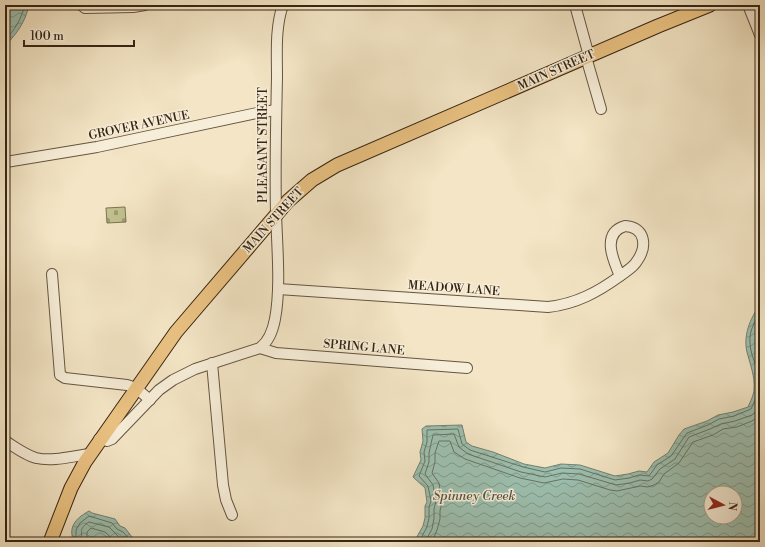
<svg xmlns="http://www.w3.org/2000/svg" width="765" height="547" viewBox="0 0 765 547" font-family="'Libre Bodoni',serif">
	<defs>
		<pattern id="cemetery-stones" width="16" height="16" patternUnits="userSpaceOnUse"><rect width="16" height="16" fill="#c2c290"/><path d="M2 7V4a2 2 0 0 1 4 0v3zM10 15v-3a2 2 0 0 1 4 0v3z" fill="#9e9d74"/></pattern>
		<pattern id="water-waves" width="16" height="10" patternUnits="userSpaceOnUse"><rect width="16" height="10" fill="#9cbfaf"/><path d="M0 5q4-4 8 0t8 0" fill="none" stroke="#809b8d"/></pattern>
	</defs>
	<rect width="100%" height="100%" fill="#f3e5c5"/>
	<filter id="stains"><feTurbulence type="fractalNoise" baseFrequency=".005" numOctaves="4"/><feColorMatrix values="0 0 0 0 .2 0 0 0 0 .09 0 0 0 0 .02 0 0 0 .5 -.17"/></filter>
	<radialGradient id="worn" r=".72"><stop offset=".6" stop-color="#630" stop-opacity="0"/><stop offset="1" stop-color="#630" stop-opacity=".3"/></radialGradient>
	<!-- cemetery -->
	<path fill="url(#cemetery-stones)" stroke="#7c7452" d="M125 207 126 222 107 223 106 208Z"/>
	<!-- water -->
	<g fill="url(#water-waves)" stroke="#738171" fill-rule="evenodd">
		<path d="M5 5H29C25 23 17 33 5 46Z"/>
		<path d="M760 305V542H414L423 526 425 518V506L427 502 425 488 413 477 421 460 420 452 423 441 422 429 426 426 462 425 466 442 472 446 493 452 524 464 545 468 561 464 580 465 615 476 628 474 639 471 647 472 654 462 668 453 679 435 684 429 707 421 718 415 733 412 748 407C750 402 754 395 754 389 755 376 750 364 747 352 743 336 750 318 760 305ZM711 493H735V517H711Z"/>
		<path d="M89 511 92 513 115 519 120 526 125 528 132 537 138 541V542H72C73 537 71 533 72 529 74 520 82 515 89 511Z"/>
	</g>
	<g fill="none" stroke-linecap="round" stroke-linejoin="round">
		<!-- shore -->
		<g stroke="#697262" stroke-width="1">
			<path d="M5 40C15 30 21 19 25 5"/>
			<path d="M760 323C753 338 755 349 760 364"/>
			<path d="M76 542V530L80 523 89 516 112 523 117 529 123 532 132 542"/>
			<path d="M81 542C83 531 78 529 89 522L109 527 124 542"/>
			<path d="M87 542V532L91 528 105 532 116 542"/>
			<path d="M419 542 427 527 429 518V507L431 501 428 486 419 476 425 461 424 452 427 442V430L458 429 462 444 470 450 523 467 545 472 561 468 580 469 615 480 629 478 639 475 649 476 657 465 671 456 687 433 708 425 719 419 734 416 751 409C758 396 760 381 756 366 753 358 750 350 750 342 749 331 755 321 760 312"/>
			<path d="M425 542 432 529 434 518V509L436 501 433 485 425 474 429 462V453L433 435 454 434 459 447 468 454 521 472 545 477 562 473 579 474 616 485 630 483 640 480 648 481 652 479 660 469 675 459 689 437 710 429 721 424 735 421 752 415 756 411 760 400"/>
			<path d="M432 542 437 530 440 519V511L442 502 439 483 432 473 435 462V453L439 441H450L454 452 465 459 520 478 544 483 563 479 578 480 610 490 617 491 640 486 648 487 654 485 659 482 664 474 679 463 693 442 713 435 723 429 737 427 752 421 760 416"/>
		</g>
		<defs>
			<g id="minor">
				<path d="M81 5 85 8 133 7 145 5"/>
				<path d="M575 5 589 56"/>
				<path d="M748 5 760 35"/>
				<path d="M586 57 601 109"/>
				<path d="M6 162 97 147 257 113 276 110"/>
				<path d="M625 226C646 227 647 247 637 261 633 268 626 271 620 276 613 260 601 233 625 226Z"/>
				<path d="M52 274 60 375 65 378 127 385 136 388 150 400"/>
				<path d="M278 289 548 307C576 304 598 292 620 276"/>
				<path d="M260 348 276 353 467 368"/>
				<path d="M212 363 223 485 226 500 232 515"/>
				<path d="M99 439 107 441 112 439 159 390 173 380 195 369 260 348C269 341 273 330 275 319 281 288 277 246 276 213 275 168 276 123 277 77 277 54 275 27 283 5"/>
				<path d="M5 441C15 447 25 455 36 458 53 462 73 456 90 454"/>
			</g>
			<path id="major" d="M50 542 71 488 85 462 176 332 288 201 312 180 337 165 658 26 710 5"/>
		</defs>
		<!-- minor casing -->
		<use href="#minor" stroke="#655540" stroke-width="12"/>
		<!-- major casing -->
		<use href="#major" stroke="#362514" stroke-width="15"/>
		<!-- minor -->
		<use href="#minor" stroke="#f7eed9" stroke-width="10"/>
		<!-- major -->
		<use href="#major" stroke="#eac282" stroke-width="13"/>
	</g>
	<g text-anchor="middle" stroke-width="3" stroke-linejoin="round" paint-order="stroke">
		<!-- street labels -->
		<g font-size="12" fill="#362514" stroke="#f7eed9">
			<text transform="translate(556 70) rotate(-24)" y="4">MAIN STREET</text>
			<text transform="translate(139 125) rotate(-12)" y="4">GROVER AVENUE</text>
			<text transform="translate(263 145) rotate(-90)" y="4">PLEASANT STREET</text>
			<text transform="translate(273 220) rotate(-48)" y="4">MAIN STREET</text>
			<text transform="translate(454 288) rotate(4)" y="4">MEADOW LANE</text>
			<text transform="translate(364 347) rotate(5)" y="4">SPRING LANE</text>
		</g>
		<!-- water labels -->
		<g font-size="13" font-style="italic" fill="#555342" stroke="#f7eed9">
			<text x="474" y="500">Spinney Creek</text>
		</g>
	</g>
	<!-- margin -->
	<rect width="765" height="547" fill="none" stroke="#f3e5c5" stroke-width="20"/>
	<rect x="6" y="6" width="753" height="535" fill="none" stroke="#362514" stroke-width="2"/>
	<rect x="10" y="10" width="745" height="527" fill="none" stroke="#362514"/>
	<!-- north arrow -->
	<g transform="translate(723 505) rotate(97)"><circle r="19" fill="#f7eed9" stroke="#aa9e8a"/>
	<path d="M0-3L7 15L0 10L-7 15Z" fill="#8f2418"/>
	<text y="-6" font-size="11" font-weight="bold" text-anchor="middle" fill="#362514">N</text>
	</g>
	<!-- scale -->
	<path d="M24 40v6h110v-6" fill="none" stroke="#362514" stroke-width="2"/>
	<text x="30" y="40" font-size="12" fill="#362514" stroke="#f7eed9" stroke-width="3" paint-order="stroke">100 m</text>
	<rect width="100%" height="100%" filter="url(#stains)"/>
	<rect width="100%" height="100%" fill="url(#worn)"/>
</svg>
